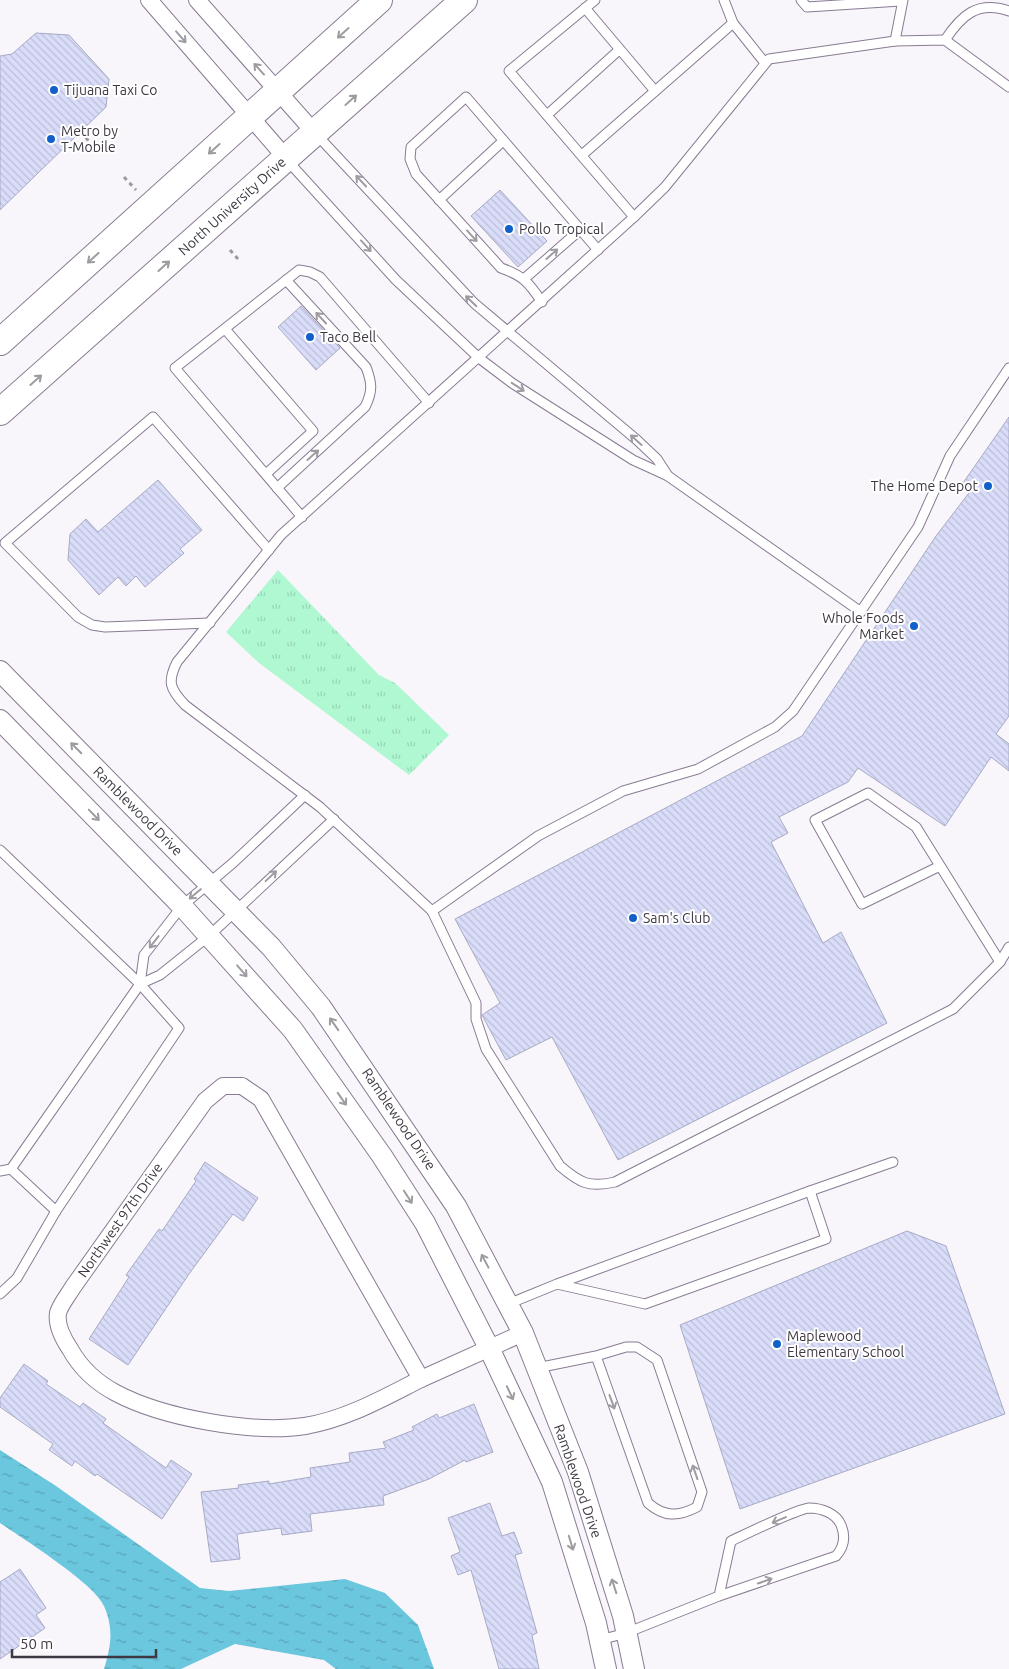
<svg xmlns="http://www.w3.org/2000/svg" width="1009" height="1669" viewBox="0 0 1009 1669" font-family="Ubuntu,sans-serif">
	<defs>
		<pattern id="grass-tufts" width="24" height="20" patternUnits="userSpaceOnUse" patternTransform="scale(1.25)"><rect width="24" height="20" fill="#aff8d2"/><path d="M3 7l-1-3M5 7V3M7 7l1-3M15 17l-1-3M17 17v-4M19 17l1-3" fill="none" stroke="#98d5b6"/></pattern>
		<pattern id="water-ripples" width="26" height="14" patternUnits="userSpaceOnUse" patternTransform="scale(1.25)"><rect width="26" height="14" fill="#6bc7de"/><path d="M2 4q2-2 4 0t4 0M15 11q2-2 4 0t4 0" fill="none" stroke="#59a3b6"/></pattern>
		<pattern id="building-back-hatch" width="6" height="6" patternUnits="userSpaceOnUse" patternTransform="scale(1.25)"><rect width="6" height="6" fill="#daddf9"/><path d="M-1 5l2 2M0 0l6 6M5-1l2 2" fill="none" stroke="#bcbed7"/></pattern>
	</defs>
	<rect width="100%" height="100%" fill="#f9f6fb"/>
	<!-- grass -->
	<path fill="url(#grass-tufts)" d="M278 570 379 675 395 683 449 735 409 775 259 663 226 632Z"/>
	<!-- water -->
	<path fill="url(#water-ripples)" d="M0 1450 56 1486 200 1588 229 1591 345 1579 385 1593 418 1625 434 1669H336L324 1660 235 1644 181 1669H104C111 1646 114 1629 104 1606 95 1584 22 1538 0 1523Z"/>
	<!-- building -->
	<g fill="url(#building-back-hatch)" stroke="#a7aac5">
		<path d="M36 33 69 35 109 79 106 107 0 210V56L12 54Z"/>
		<path d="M500 190 547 241 518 267 471 216Z"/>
		<path d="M301 306 340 348 316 370 278 327Z"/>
		<path d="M1009 417V716L996 734 1009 744V771L991 757 945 826 858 768 848 782 779 817 788 833 771 842 823 943 841 932 887 1023 618 1160 552 1037 506 1060 482 1015 500 1003 455 919 802 736 936 536 972 489 963 483Z"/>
		<path d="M158 480 202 530 180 549 184 553 145 587 136 576 126 586 118 577 99 595 68 560 70 534 86 519 98 532Z"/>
		<path d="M205 1162 258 1198 243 1221 233 1214 189 1274 128 1365 89 1339 129 1277 126 1275 159 1229 162 1231 196 1181 194 1179Z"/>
		<path d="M907 1231 946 1246 1005 1414 740 1509 680 1325Z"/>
		<path d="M24 1364 48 1381 46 1384 80 1407 83 1403 106 1419 103 1423 166 1468 171 1460 192 1474 162 1519 97 1474 95 1476 75 1461 72 1466 49 1450 53 1444 0 1407V1398Z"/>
		<path d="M474 1404 493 1452 466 1462 465 1460 429 1479 383 1496 384 1505 310 1514 312 1531 282 1535 281 1528 237 1534 240 1559 211 1562 201 1492 239 1488 238 1485 269 1481V1484L311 1477 310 1468 350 1462 349 1453 386 1448 383 1442 414 1430 412 1427 437 1414 439 1418Z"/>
		<path d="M490 1503 502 1536 514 1532 522 1553 515 1555 537 1633 532 1635 539 1669H499L471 1570 458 1575 451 1556 460 1552 448 1518Z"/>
		<path d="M20 1569 46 1608 36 1615 45 1628 0 1659V1582Z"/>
	</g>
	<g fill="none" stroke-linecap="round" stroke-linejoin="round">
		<defs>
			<g id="service">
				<path d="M595 0 509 71 634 217"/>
				<path d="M724 0 733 23 765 63"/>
				<path d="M801 0 807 7 901 1"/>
				<path d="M585 8 655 91"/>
				<path d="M945 40C961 16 977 0 1009 11"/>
				<path d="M895 41 903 0"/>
				<path d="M1009 87 945 40 895 41 769 59 665 187 634 217 281 535 177 662C167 682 170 689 185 705L320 807 432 911 538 836 623 791 698 769 775 727 793 711 918 527 950 456 1009 368"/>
				<path d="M547 115 619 50"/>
				<path d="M316 134 474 303 637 440 657 459 668 476"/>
				<path d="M582 155 733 23"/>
				<path d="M286 159 396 280 479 358 512 383 633 460 668 476 861 612"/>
				<path d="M439 200 503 141"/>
				<path d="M524 279 581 229"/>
				<path d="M542 302C529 283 524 276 501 268L416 174 410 159 411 147 466 97 598 250"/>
				<path d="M225 329 313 431 266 474"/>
				<path d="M277 488 365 407C373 391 372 383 366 367L286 280"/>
				<path d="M302 517 175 368 299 270 310 272 320 277 429 403"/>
				<path d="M210 623 105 627 92 625 78 617 5 543 153 417 269 550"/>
				<path d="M0 850 140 984 179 1028 56 1211 17 1278 0 1294"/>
				<path d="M432 911 476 1003V1019L486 1049 560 1166C580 1183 589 1188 615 1182L953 1009 1000 962 916 827 868 793 815 820 862 904 940 866"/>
				<path d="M1000 962 1009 947"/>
				<path d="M140 984 160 975 210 935 334 819"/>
				<path d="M11 1169 56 1211"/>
				<path d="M0 1171 11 1169 140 984 144 955 182 906 234 862 305 795"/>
				<path d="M810 1191 893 1162"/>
				<path d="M508 1304 557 1284 645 1304 826 1239 810 1191 557 1284"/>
				<path d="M537 1368 596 1356 626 1347H637L657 1360 702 1492 697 1507C678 1517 664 1517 648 1503L596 1356"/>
				<path d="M600 1640 626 1633 719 1596 836 1556C844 1547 846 1537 841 1525 836 1513 821 1508 809 1508 797 1509 746 1534 731 1541L719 1596"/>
			</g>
			<g id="minor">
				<path d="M149 0 286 158"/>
				<path d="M197 0 314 132"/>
				<path d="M223 1086H242L261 1099 421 1379C383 1398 347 1419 305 1426 253 1434 163 1418 116 1393 97 1383 80 1367 70 1349 64 1340 56 1325 58 1313 60 1305 69 1294 73 1287L205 1101Z"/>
				<path d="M421 1379 523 1333"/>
			</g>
			<g id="tertiary">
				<path d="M0 671 271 947 321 1007 456 1206 523 1333 578 1472 623 1616 634 1669"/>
				<path d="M0 720 182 906 293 1030 382 1156 425 1223 489 1348 552 1482 596 1623 606 1669"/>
			</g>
			<g id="primary">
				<path d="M0 342 379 0"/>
				<path d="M0 412 464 0"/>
			</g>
		</defs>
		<!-- service casing -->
		<use href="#service" stroke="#887b93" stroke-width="11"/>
		<!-- minor casing -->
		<use href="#minor" stroke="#887b93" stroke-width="18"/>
		<!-- tertiary casing -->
		<use href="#tertiary" stroke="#887b93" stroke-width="22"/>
		<!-- primary casing -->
		<use href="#primary" stroke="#887b93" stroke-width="28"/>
		<!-- path -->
		<g stroke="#9f9aa2" stroke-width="3" stroke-dasharray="4 4" stroke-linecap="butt">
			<path d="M81 131 90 143"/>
			<path d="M124 177 136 190"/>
			<path d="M230 250 239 260"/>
		</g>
		<!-- service -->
		<use href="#service" stroke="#fff" stroke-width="9"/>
		<!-- minor -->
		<use href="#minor" stroke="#fff" stroke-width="16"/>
		<!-- tertiary -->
		<use href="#tertiary" stroke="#fff" stroke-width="20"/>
		<!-- primary -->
		<use href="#primary" stroke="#fff" stroke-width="26"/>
	</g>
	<!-- one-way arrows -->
	<defs><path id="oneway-shaft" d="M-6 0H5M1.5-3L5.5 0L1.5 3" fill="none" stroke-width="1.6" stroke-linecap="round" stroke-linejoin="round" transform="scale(1.25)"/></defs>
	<g stroke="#9e9ca0">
		<use href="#oneway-shaft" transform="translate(343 33) rotate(138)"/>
		<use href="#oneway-shaft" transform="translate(181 37) rotate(49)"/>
		<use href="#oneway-shaft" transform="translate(259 69) rotate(-132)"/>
		<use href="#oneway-shaft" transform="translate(351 100) rotate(-42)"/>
		<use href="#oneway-shaft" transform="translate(214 149) rotate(138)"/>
		<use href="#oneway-shaft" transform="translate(361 181) rotate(-133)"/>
		<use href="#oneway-shaft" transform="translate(472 236) rotate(48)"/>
		<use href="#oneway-shaft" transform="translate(366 246) rotate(48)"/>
		<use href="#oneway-shaft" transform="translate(552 254) rotate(-41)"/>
		<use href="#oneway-shaft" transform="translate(93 258) rotate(138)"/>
		<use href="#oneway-shaft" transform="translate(164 266) rotate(-42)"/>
		<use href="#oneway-shaft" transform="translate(471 301) rotate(-136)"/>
		<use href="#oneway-shaft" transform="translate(321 318) rotate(-133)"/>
		<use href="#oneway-shaft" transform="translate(36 380) rotate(-42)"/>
		<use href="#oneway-shaft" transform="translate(518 387) rotate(33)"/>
		<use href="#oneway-shaft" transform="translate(636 440) rotate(-138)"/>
		<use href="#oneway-shaft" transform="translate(313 455) rotate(-42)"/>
		<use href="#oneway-shaft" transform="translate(76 748) rotate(-135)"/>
		<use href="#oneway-shaft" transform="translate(94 815) rotate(46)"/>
		<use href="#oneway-shaft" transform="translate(271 876) rotate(-43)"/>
		<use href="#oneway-shaft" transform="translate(195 894) rotate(140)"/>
		<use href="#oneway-shaft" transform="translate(154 942) rotate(128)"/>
		<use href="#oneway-shaft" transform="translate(242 971) rotate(49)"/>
		<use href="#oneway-shaft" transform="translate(334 1024) rotate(-125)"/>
		<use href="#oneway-shaft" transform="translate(342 1099) rotate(55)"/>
		<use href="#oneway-shaft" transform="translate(408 1197) rotate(57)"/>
		<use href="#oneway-shaft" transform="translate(485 1261) rotate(-118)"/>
		<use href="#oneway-shaft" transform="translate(510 1393) rotate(65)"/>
		<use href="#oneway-shaft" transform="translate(612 1402) rotate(70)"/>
		<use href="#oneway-shaft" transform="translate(695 1472) rotate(-109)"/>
		<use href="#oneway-shaft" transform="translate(779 1520) rotate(157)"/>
		<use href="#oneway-shaft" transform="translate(571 1543) rotate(73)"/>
		<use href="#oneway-shaft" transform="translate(765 1581) rotate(-19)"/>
		<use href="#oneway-shaft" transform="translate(614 1586) rotate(-108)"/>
	</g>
	<!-- markers -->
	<g fill="#1160ca" stroke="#fff" stroke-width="2">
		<circle cx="54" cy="90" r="5"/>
		<circle cx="51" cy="139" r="5"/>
		<circle cx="509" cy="229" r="5"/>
		<circle cx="310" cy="337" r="5"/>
		<circle cx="988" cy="486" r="5"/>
		<circle cx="914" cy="626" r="5"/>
		<circle cx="633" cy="918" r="5"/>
		<circle cx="777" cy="1344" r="5"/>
	</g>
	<g text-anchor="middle" stroke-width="4" stroke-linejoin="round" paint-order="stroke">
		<!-- poi labels -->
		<g font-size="14" fill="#3e3842" stroke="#fff" text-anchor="start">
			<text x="64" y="95">Tijuana Taxi Co</text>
			<text x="61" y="136">Metro by<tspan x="61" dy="16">T-Mobile</tspan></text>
			<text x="519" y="234">Pollo Tropical</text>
			<text x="320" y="342">Taco Bell</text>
			<text x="978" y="491" text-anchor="end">The Home Depot</text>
			<text x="904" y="623" text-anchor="end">Whole Foods<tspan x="904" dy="16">Market</tspan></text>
			<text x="643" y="923">Sam's Club</text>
			<text x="787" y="1341">Maplewood<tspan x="787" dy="16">Elementary School</tspan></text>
		</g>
		<!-- street labels -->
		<g font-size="14" fill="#3e3842" stroke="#fff">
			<text transform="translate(232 206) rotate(-42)" y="5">North University Drive</text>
			<text transform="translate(138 811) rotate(45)" y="5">Ramblewood Drive</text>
			<text transform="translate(399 1119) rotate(56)" y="5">Ramblewood Drive</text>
			<text transform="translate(120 1220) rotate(-55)" y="5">Northwest 97th Drive</text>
			<text transform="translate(578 1481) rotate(71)" y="5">Ramblewood Drive</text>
		</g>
	</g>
	<!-- scale -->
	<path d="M12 1649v8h144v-8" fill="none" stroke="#3e3842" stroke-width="2.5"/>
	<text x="20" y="1649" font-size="15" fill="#3e3842" stroke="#ffffff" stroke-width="4" paint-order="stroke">50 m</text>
</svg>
